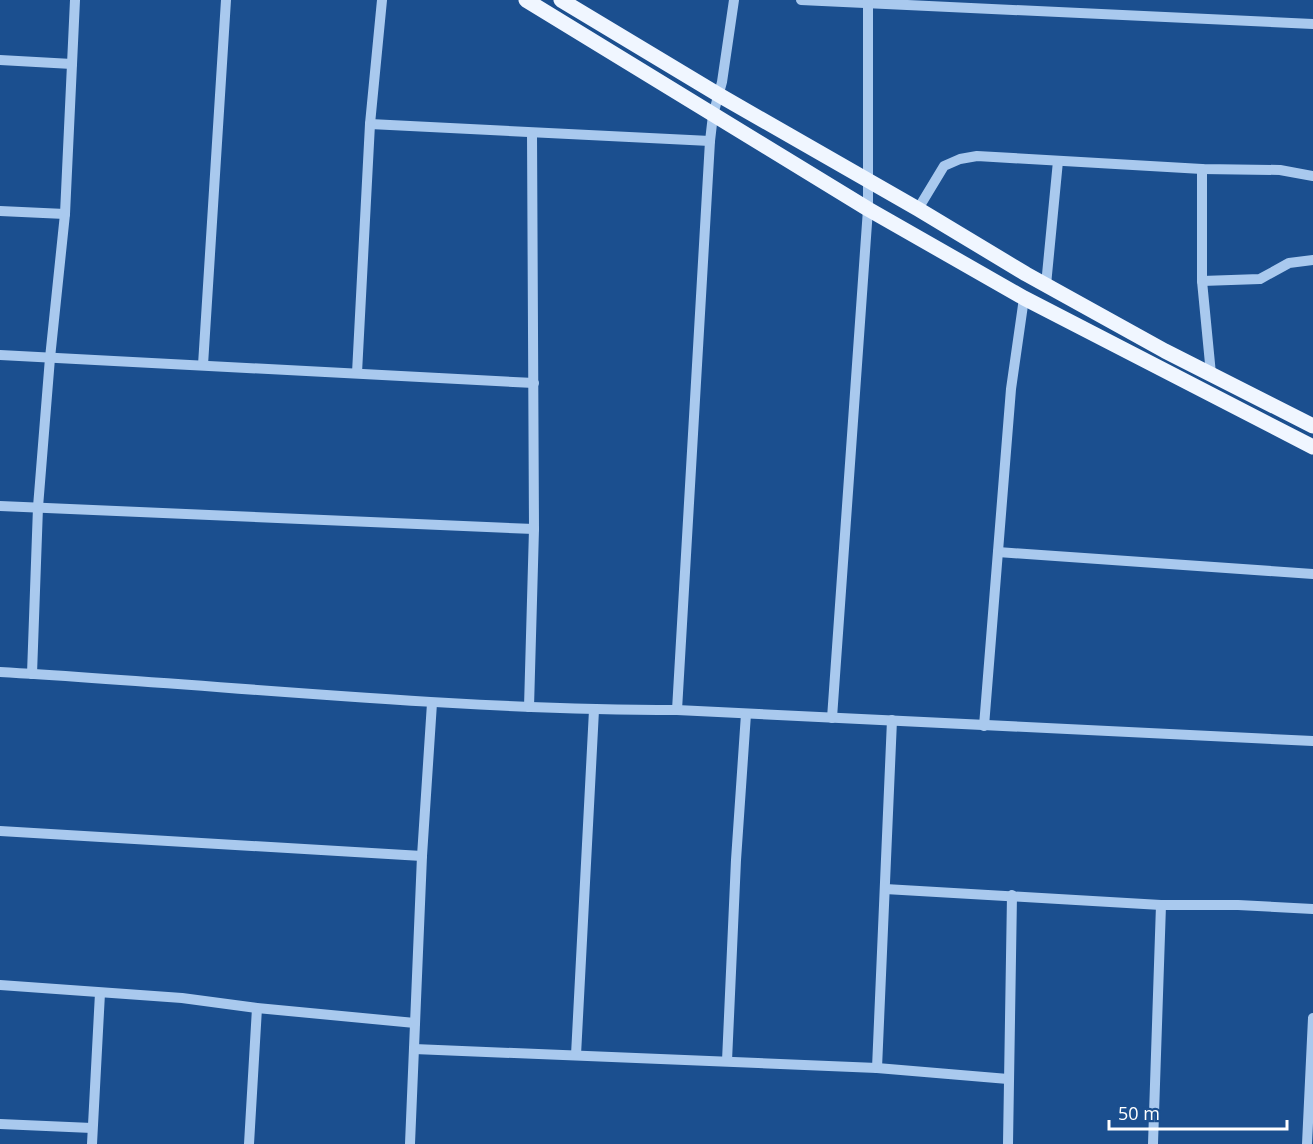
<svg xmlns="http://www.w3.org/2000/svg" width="1313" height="1144" viewBox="0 0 1313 1144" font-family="'Open Sans',sans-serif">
	<rect width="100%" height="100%" fill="#1b4f8f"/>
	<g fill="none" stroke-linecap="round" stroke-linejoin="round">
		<!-- minor -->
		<g stroke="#a9c9ee" stroke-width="10">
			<path d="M801 0 1313 24"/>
			<path d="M0 60 72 64"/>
			<path d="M370 124 710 141"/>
			<path d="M1202 169V281L1211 374"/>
			<path d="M918 209 944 166 960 159 977 156 1202 169 1280 170 1313 176"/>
			<path d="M0 211 65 214"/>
			<path d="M1202 281 1260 279 1289 263 1313 260"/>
			<path d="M1046 285 1058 161"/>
			<path d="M0 355 534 383"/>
			<path d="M203 365 226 0"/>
			<path d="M357 373 370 124 382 0"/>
			<path d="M0 506 534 529"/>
			<path d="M998 552 1313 574"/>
			<path d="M0 672C226 685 451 710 677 710L1313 741"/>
			<path d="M32 674 38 507 50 358 65 214 75 0"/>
			<path d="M529 707 534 529 532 133"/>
			<path d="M677 710 710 141 713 115 722 82 734 0"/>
			<path d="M832 718 868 209V0"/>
			<path d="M984 726 1011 389 1024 298"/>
			<path d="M0 831 422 856"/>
			<path d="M885 889 1161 905H1238L1313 909"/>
			<path d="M0 985 182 998 257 1008 415 1023"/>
			<path d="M414 1049 877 1068 1008 1079"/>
			<path d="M576 1055 594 710"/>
			<path d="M727 1061 736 860 746 714"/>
			<path d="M877 1068 892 720"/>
			<path d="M0 1124 92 1128"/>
			<path d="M92 1144 100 993"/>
			<path d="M249 1144 257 1008"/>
			<path d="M410 1144 422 856 432 703"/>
			<path d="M1008 1144 1012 895"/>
			<path d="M1153 1144 1161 905"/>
			<path d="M1307 1144 1313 1018"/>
		</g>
		<!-- major -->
		<g stroke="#f0f6ff" stroke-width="15">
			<path d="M526 0 868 209 1024 298 1313 447"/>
			<path d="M561 0 719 95 918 209 1026 274 1165 351 1313 426"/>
		</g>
	</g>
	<!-- scale -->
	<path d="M1109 1120v9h178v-9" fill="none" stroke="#ffffff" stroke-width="3"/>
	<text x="1118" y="1120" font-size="18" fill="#ffffff" stroke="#1b4f8f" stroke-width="4.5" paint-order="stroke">50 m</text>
</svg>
